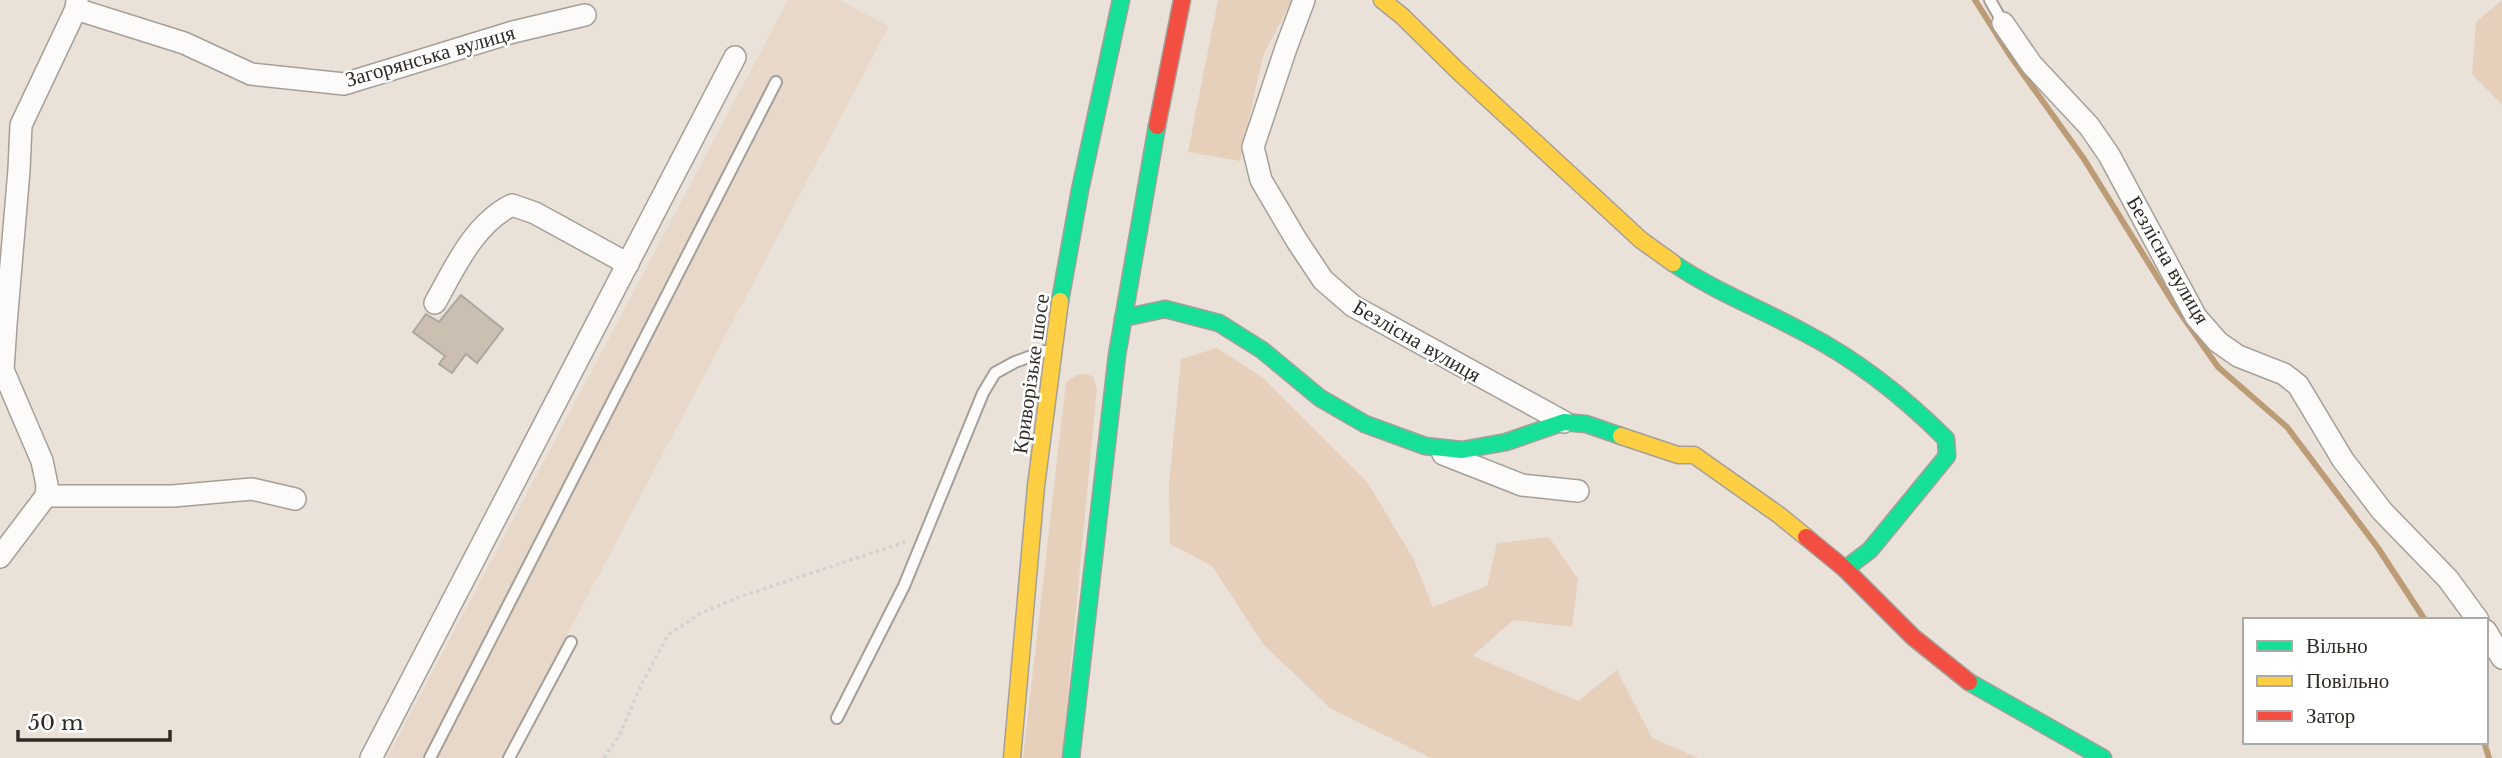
<svg xmlns="http://www.w3.org/2000/svg" width="2502" height="758" viewBox="0 0 2502 758" font-family="'Libre Baskerville',serif">
	<rect width="100%" height="100%" fill="#eae2d9"/>
	<!-- built -->
	<path fill="#e7d8c9" d="M788 0H839L889 26 502 758H387Z"/>
	<!-- green -->
	<g fill="#e6d0bb">
		<path d="M1218 0H1292L1263 56 1240 161 1188 152Z"/>
		<path d="M2502 0V105L2472 74 2476 22Z"/>
		<path d="M1217 348 1263 378 1368 483 1414 560 1433 607 1487 586 1497 543 1549 537 1578 579 1572 627 1513 620 1473 656 1578 701 1617 670 1652 738 1698 758H1431L1330 708 1263 644 1212 566 1170 544 1169 485 1181 359Z"/>
		<path d="M1087 374 1093 377 1097 388 1062 758H1023L1066 382 1077 375Z"/>
	</g>
	<g fill="none" stroke-linecap="round" stroke-linejoin="round">
		<!-- stream -->
		<g stroke="#bc9b77" stroke-width="6">
			<path d="M1975 0 2009 54 2084 159 2174 304 2218 367 2287 427 2378 548 2425 620"/>
			<path d="M2484 742 2489 758"/>
		</g>
	</g>
	<!-- building -->
	<path fill="#cbbfb2" stroke="#aca7a0" stroke-width="2" d="M461 295 503 329 477 363 466 354 452 373 439 364 445 356 413 332 426 314 439 322Z"/>
	<g fill="none" stroke-linecap="round" stroke-linejoin="round">
		<defs>
			<g id="lane">
				<path d="M1990 0 2003 23"/>
				<path d="M837 718 904 586 983 393 995 373 1015 362 1045 351"/>
				<path d="M430 758 776 82"/>
				<path d="M509 758 571 642"/>
			</g>
			<g id="street">
				<path d="M1304 0 1286 48 1253 147 1261 180 1297 241 1323 280 1353 306 1564 422"/>
				<path d="M76 9 184 43 251 74 344 84 513 32 585 15"/>
				<path d="M2003 23 2032 65 2089 126 2109 155 2196 317 2218 342 2238 356 2284 374 2298 385 2343 460 2382 511 2448 579 2478 620"/>
				<path d="M435 303C455 267 474 224 512 205L535 213 628 264"/>
				<path d="M1443 454 1522 485 1578 491"/>
				<path d="M46 496H173L252 489 295 499"/>
				<path d="M0 557 46 496 47 485 42 461 3 370 6 324 19 170 21 125 76 9 77 0"/>
				<path d="M2486 631 2502 658"/>
				<path d="M371 758 735 57"/>
			</g>
			<g id="fast">
				<path d="M1673 263C1714 291 1761 309 1805 333 1857 360 1905 398 1946 439L1947 456 1870 550 1845 569"/>
				<path d="M1060 301 1080 190 1121 0"/>
				<path d="M1123 318 1165 309 1219 323 1262 350 1320 398 1365 424 1425 446 1462 450 1506 442 1564 422 1586 424 1621 436"/>
				<path d="M1969 682 2103 758"/>
				<path d="M1071 758 1117 355 1157 126"/>
			</g>
			<g id="slow">
				<path d="M1382 0 1402 16 1459 72 1641 240 1673 263"/>
				<path d="M1621 436 1678 455H1694L1779 515 1806 537"/>
				<path d="M1012 758 1036 486 1060 301"/>
			</g>
			<g id="jam">
				<path d="M1157 126 1182 0"/>
				<path d="M1806 537 1845 569 1913 637 1969 682"/>
			</g>
		</defs>
		<!-- lane casing -->
		<use href="#lane" stroke="#a59f99" stroke-width="14"/>
		<!-- street casing -->
		<use href="#street" stroke="#a59f99" stroke-width="24"/>
		<!-- fast casing -->
		<use href="#fast" stroke="#a59f99" stroke-width="19"/>
		<!-- slow casing -->
		<use href="#slow" stroke="#a59f99" stroke-width="19"/>
		<!-- jam casing -->
		<use href="#jam" stroke="#a59f99" stroke-width="19"/>
		<!-- path -->
		<path stroke="#d4d2d0" stroke-width="3.5" stroke-dasharray="3.5 3.5" stroke-linecap="butt" d="M604 758 620 734 641 685 668 635 701 613 739 597 905 542"/>
		<!-- lane -->
		<use href="#lane" stroke="#fcfbf9" stroke-width="10"/>
		<!-- street -->
		<use href="#street" stroke="#fcfbf9" stroke-width="21"/>
		<!-- fast -->
		<use href="#fast" stroke="#16e098" stroke-width="16"/>
		<!-- slow -->
		<use href="#slow" stroke="#ffcf43" stroke-width="16"/>
		<!-- jam -->
		<use href="#jam" stroke="#f24e42" stroke-width="16"/>
	</g>
	<g text-anchor="middle" stroke-width="5" stroke-linejoin="round" paint-order="stroke">
		<!-- street labels -->
		<g font-size="21" fill="#302b25" stroke="#fff">
			<text transform="translate(430 56) rotate(-16)" y="7">Загорянська вулиця</text>
			<text transform="translate(2168 260) rotate(60)" y="7">Безлісна вулиця</text>
			<text transform="translate(1417 341) rotate(30)" y="7">Безлісна вулиця</text>
			<text transform="translate(1031 374) rotate(-82)" y="7">Криворізьке шосе</text>
		</g>
	</g>
	<!-- legend -->
	<rect x="2243" y="618" width="245" height="126" fill="#ffffff" stroke="#acaaa8" stroke-width="2"/>
	<rect x="2257" y="641" width="35" height="10" fill="#16e098" stroke="#acaaa8" stroke-width="2"/>
	<text x="2306" y="653" font-size="21" fill="#302b25">Вільно</text>
	<rect x="2257" y="676" width="35" height="10" fill="#ffcf43" stroke="#acaaa8" stroke-width="2"/>
	<text x="2306" y="688" font-size="21" fill="#302b25">Повільно</text>
	<rect x="2257" y="711" width="35" height="10" fill="#f24e42" stroke="#acaaa8" stroke-width="2"/>
	<text x="2306" y="723" font-size="21" fill="#302b25">Затор</text>
	<!-- scale -->
	<path d="M18 730v10h152v-10" fill="none" stroke="#302b25" stroke-width="3.5"/>
	<text x="28" y="730" font-size="21" fill="#302b25" stroke="#ffffff" stroke-width="5" paint-order="stroke">50 m</text>
</svg>
